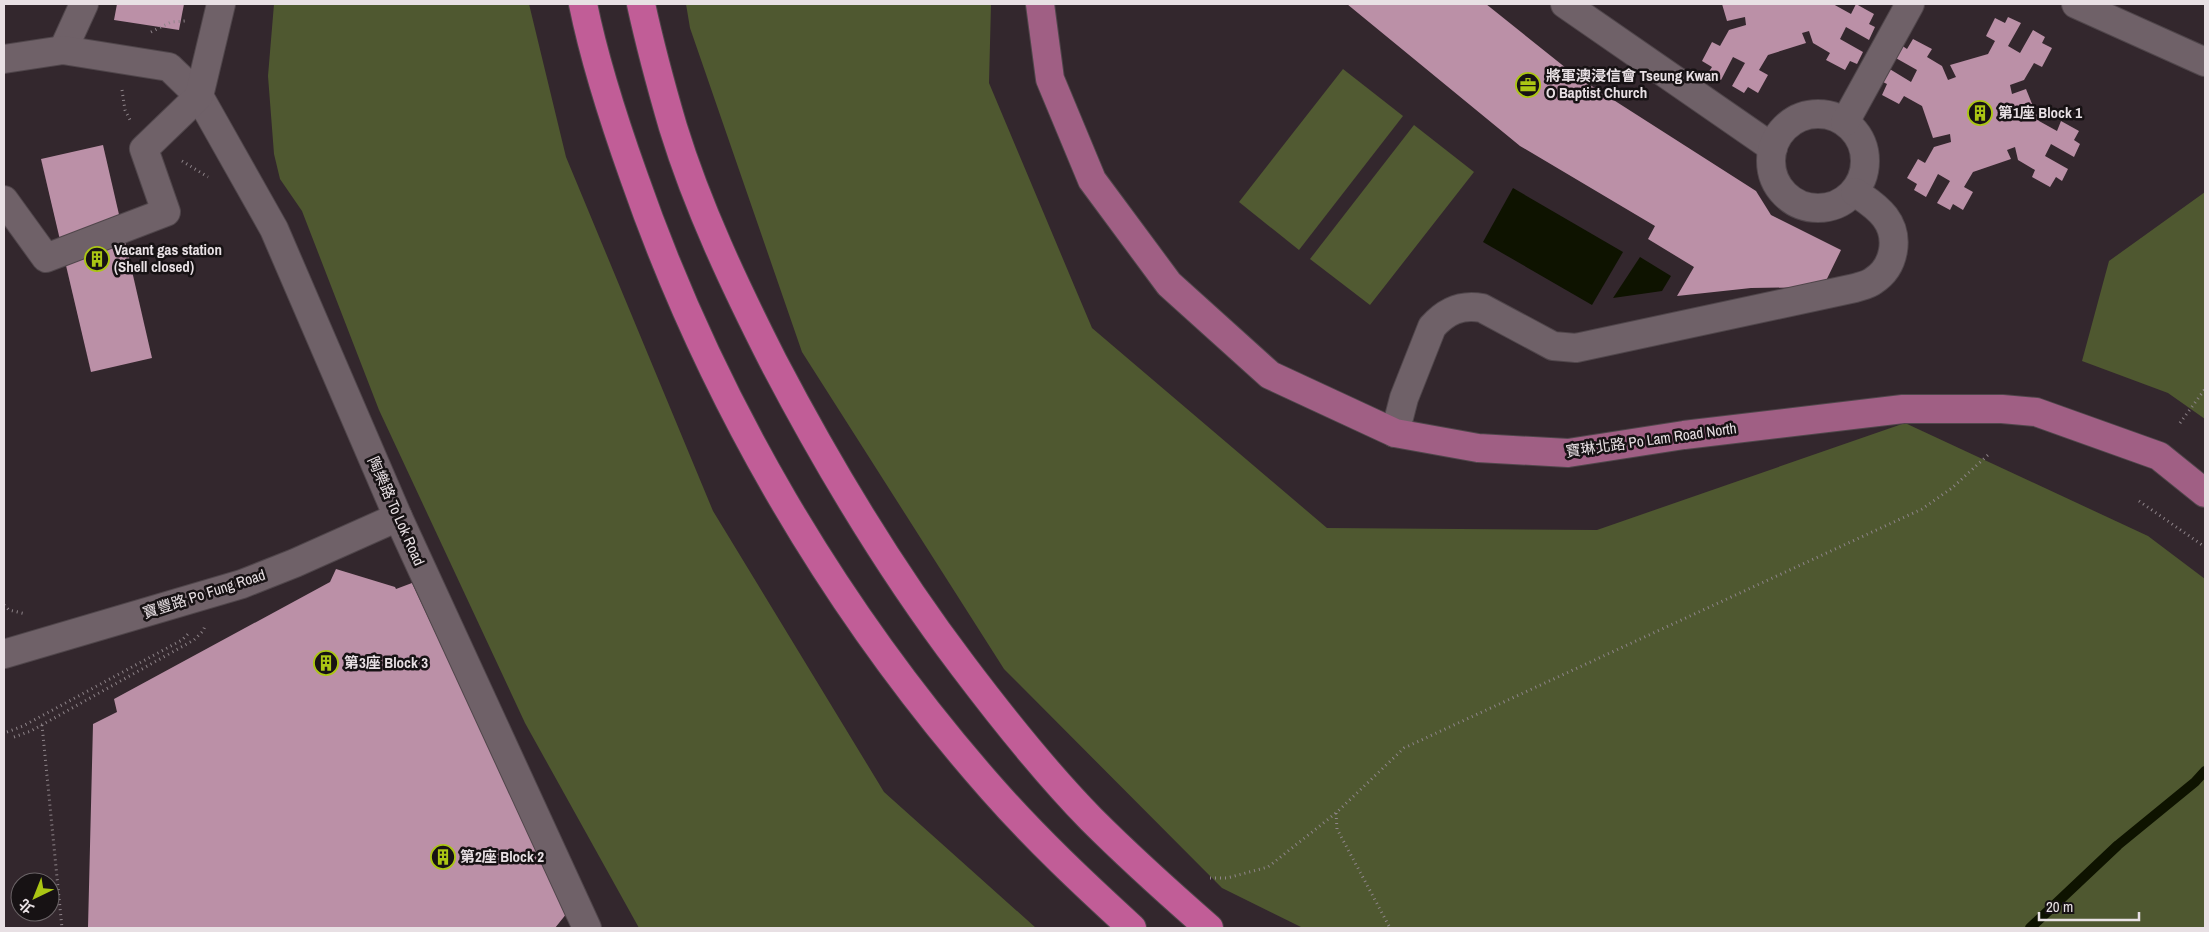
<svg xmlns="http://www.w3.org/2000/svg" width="2209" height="932" viewBox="0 0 2209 932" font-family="'Archivo Narrow','Noto Sans TC',sans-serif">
	<rect width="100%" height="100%" fill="#33272d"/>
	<!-- green -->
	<g fill="#515a32">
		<path d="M1343 69 1403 116 1299 250 1239 202Z"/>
		<path d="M1414 125 1474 172 1370 305 1310 259Z"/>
	</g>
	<!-- forest -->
	<g fill="#4f5830">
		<path d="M274 4H529L566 157 713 511 884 792 1036 928H639L525 723 379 410 302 211 280 179 274 154 268 76Z"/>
		<path d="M686 4H991L989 83 1092 328 1327 528 1597 530 1905 423 2148 536 2205 579V928H1303L1222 888 1004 669 802 352 690 28Z"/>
		<path d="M2205 192V419L2168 393 2082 361 2109 261Z"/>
	</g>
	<!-- water -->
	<g fill="#0e1300">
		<path d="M1513 188 1623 252 1592 305 1483 242Z"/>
		<path d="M1640 257 1671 276 1662 291 1613 298Z"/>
	</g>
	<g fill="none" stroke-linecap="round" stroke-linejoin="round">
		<!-- stream -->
		<path stroke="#0e1300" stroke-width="10" d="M2030 928 2118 845 2195 782 2205 771"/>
	</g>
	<!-- building -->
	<g fill="#bb90a7">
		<path d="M117 4H184L179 30 114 20Z"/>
		<path d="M1347 4H1486L1576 76 1756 191 1771 215 1841 250 1823 287 1751 288 1677 296 1694 267 1648 239 1655 226 1520 146Z"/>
		<path d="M1722 4H1833L1851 14 1856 4 1874 14 1869 24 1875 27 1869 40 1846 27 1840 39 1863 52 1857 64 1850 61 1845 70 1826 60 1830 53 1813 43 1809 31 1802 33 1806 43 1768 55 1759 70 1768 75 1758 93 1748 87 1744 93 1732 86 1745 63 1733 57 1721 80 1708 73 1712 67 1702 61 1712 42 1720 46 1729 30 1746 25 1745 17 1727 21Z"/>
		<path d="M2008 17 2021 23 2008 46 2020 53 2033 30 2045 37 2042 43 2052 48 2042 67 2034 63 2024 80 2010 85 2012 94 2026 89 2039 121 2057 131 2061 121 2079 131 2074 140 2080 144 2074 157 2051 144 2045 156 2068 169 2062 181 2056 177 2050 187 2032 177 2035 170 2018 160 2015 147 2007 150 2011 159 1973 172 1964 187 1973 192 1963 210 1953 204 1950 210 1937 203 1950 181 1938 174 1926 197 1914 190 1917 184 1907 178 1918 159 1925 163 1934 147 1951 142 1950 134 1933 138 1922 106 1904 96 1899 104 1882 95 1887 84 1881 81 1888 68 1911 82 1917 70 1894 57 1901 45 1907 49 1913 39 1932 49 1927 57 1942 66 1948 80 1956 77 1950 65 1988 54 1995 41 1986 36 1995 18 2005 23Z"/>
		<path d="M103 145 152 358 91 372 41 159Z"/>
		<path d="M336 569 395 587 396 589 412 583 567 913 555 928H88L93 724 117 712 114 699 330 582Z"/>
	</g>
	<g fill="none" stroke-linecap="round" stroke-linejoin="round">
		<defs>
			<g id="minor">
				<path d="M1565 4 1773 148"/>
				<path d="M2076 4 2205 62"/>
				<path d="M63 50 84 4"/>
				<path d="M4 59 63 50 169 67 199 96 274 229 398 517 587 928"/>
				<circle cx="1818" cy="161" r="47"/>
				<path d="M1845 122 1910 4"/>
				<path d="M4 200 46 258 166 212 144 149 199 96 221 4"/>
				<path d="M1395 433 1404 398 1432 327C1446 311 1461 304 1482 308L1553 346 1576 348 1855 288C1861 286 1868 285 1873 281 1895 267 1900 237 1885 217 1877 206 1865 199 1855 192"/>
				<path d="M4 654 242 584 295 563 398 517"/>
			</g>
			<path id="major" d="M1040 4 1050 79 1092 180 1169 284 1270 375 1395 433 1478 448 1568 453 1684 435 1903 409H2002L2036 412 2159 456 2205 493"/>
			<g id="highway">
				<path d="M583 4C595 63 614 121 634 177 712 401 835 611 992 789 1036 839 1084 884 1132 928"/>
				<path d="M641 4C650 45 661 86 673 127 698 208 735 286 773 361 829 468 890 570 963 666 1003 719 1045 772 1091 819 1129 857 1169 893 1209 928"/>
			</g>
		</defs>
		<!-- minor casing -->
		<use href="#minor" stroke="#50464b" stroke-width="30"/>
		<!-- major casing -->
		<use href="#major" stroke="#50464b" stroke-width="30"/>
		<!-- highway casing -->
		<use href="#highway" stroke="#50464b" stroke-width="30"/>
		<!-- path -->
		<g stroke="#8f858a" stroke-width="3" stroke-dasharray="1 4" stroke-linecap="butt">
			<path d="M151 32 171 22 185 21"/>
			<path d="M122 90 125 110 130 120"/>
			<path d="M182 161 208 177"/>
			<path d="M2180 423 2205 389"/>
			<path d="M2139 501 2205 547"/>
			<path d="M4 605 9 610 26 614"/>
			<path d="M42 725 62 928"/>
			<path d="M7 732 23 726 182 640 189 633"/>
			<path d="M14 737 31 731 194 640 203 631 205 626"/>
			<path d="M1336 813 1337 829 1390 928"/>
			<path d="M1210 878H1227L1268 867 1336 813 1404 748 1922 509 1952 488 1988 455"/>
		</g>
		<!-- minor -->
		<use href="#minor" stroke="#6f6168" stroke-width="28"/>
		<!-- major -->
		<use href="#major" stroke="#a05f84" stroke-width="28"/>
		<!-- highway -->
		<use href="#highway" stroke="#c15d97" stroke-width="28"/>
	</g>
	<!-- icons -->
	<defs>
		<symbol id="office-ring" viewBox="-11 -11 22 22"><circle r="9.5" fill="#171214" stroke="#abc614" stroke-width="1.5"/><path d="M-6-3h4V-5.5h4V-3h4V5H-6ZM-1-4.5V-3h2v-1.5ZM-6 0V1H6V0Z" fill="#abc614"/></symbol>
		<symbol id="building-ring" viewBox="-11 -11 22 22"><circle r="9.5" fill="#171214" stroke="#abc614" stroke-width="1.5"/><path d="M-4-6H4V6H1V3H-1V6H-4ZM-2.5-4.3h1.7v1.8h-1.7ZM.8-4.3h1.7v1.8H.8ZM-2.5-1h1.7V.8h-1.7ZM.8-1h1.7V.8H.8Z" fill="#abc614"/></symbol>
	</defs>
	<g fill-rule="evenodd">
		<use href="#office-ring" x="1514" y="71" width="28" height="28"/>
		<use href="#building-ring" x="1966" y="99" width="28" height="28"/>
		<use href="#building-ring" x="83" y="245" width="28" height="28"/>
		<use href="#building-ring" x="312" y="649" width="28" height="28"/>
		<use href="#building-ring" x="429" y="843" width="28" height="28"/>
	</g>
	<g text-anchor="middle" stroke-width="5" stroke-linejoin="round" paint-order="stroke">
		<!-- poi labels -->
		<g font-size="15" font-weight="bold" fill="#e8e0e4" stroke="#171214" text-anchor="start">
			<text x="1546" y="81">將軍澳浸信會 Tseung Kwan<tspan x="1546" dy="17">O Baptist Church</tspan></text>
			<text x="1998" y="118">第1座 Block 1</text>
			<text x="114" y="255">Vacant gas station<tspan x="114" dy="17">(Shell closed)</tspan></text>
			<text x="344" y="668">第3座 Block 3</text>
			<text x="460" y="862">第2座 Block 2</text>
		</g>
		<!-- street labels -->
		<g font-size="15" fill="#e8e0e4" stroke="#171214">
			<text transform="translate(1651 440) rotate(-8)" y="5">寶琳北路 Po Lam Road North</text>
			<text transform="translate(396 511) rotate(66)" y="5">陶樂路 To Lok Road</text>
			<text transform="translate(204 594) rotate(-18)" y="5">寶豐路 Po Fung Road</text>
		</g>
	</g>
	<!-- border -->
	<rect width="2209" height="932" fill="none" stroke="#e8e0e4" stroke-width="10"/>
	<!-- north arrow -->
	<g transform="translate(35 897) rotate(223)"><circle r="24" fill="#171214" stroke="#6b6467"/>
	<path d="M0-4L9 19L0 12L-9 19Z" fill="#abc614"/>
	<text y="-8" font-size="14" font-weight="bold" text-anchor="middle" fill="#e8e0e4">北</text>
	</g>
	<!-- scale -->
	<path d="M2039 912v8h100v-8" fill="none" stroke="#e8e0e4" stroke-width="2.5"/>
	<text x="2046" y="912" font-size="15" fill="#e8e0e4" stroke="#171214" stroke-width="4" paint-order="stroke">20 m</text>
</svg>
